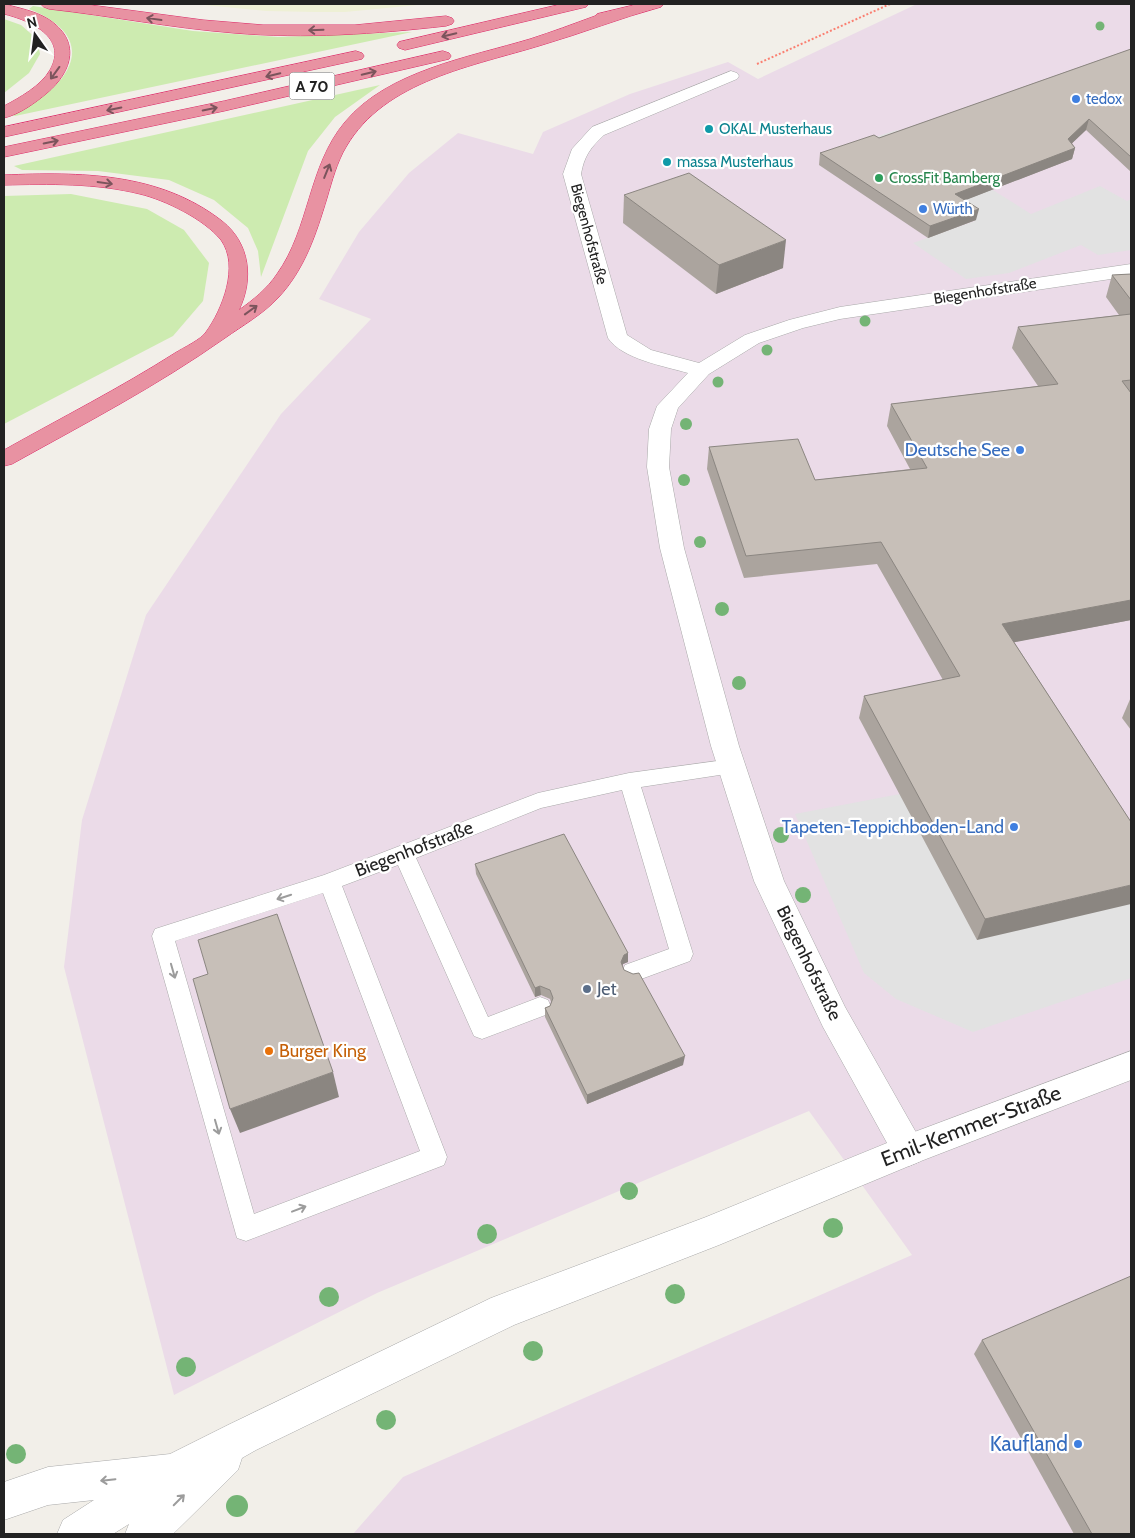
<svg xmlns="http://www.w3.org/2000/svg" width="1135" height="1538" viewBox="0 0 1135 1538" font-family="Cabin,sans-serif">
	<rect width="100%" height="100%" fill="#f2efe9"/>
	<!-- industrial -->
	<path fill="#ebdbe8" d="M917 4H1131V1534H353L403 1477 912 1255 809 1111 377 1293 174 1395 64 967 82 820 146 615 281 414 371 319 319 299 359 232 409 173 458 133 533 154 543 132 630 94 728 62 758 79Z"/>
	<!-- farmland -->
	<path fill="#eef0d5" d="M194 4H428L345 12H315L266 11Z"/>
	<!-- grass -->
	<g fill="#cdebb0">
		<path d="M33 6 193 31 278 37 412 32 15 116 12 115C67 89 106 40 29 9Z"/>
		<path d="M4 19 21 25 37 39 40 54 29 73 4 93Z"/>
		<path d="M380 85 335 117 308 151 261 277 258 251 248 228 214 200 169 180 98 171 22 170 14 166Z"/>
		<path d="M71 194 147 209 184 230 209 263 203 301 173 336 4 424V196Z"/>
	</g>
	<!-- parking -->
	<g fill="#e2e2e2">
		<path d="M897 130 1031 214 1100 186 1127 201 1131 199V250L1098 255 1081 245 1009 273 966 279 913 243 975 221 863 141Z"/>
		<path d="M900 794 1131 904V978L973 1032 896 999 864 973 795 814Z"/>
	</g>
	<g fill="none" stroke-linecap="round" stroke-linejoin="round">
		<defs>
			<path id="service" d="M732 759 739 762 742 767 739 772 641 787 693 954 690 961 633 982 625 979 622 972 625 965 669 949 622 790 541 808 416 858 488 1017 540 997 548 1000 551 1007 548 1014 482 1039 474 1036 398 865 342 886 447 1157 444 1165 246 1241 237 1238 152 936 155 929 324 875 538 793 629 773ZM323 893 420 1151 254 1214 175 941Z"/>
			<path id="minor" d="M731 71 737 73 739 76 737 79 604 135C591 147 584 156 581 174L627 335 651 350 699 363 745 335 789 320 840 307 1131 264V276L840 319 803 328 759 343 709 374 678 408 671 429 669 467 684 548 739 746 784 881 845 1007 926 1150 921 1161 909 1166 897 1161 823 1027 754 881 711 746 660 548 647 467 649 429 657 406 688 373C664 366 622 359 608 338L563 174 572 149 592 127Z"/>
			<path id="tertiary" d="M1131 1051V1080L921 1161 719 1245 514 1325 256 1450 242 1458 238 1470 173 1534H125L129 1524 113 1534H57L63 1520 94 1500 48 1505 4 1520V1482L48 1467 170 1454 230 1424 491 1298 706 1217 909 1134Z"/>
			<g id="motorway">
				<path d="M4 4C19 8 35 11 48 19 81 40 73 71 47 93 35 103 20 114 4 118V106C19 98 41 86 50 70 69 37 29 20 4 14Z"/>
				<path d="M41 4H83L203 20 263 25H355L446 16 452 18 454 21 452 24 446 26C375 34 305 39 234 33 172 28 111 16 49 9L44 7Z"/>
				<path d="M562 4H589L586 7 405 50 399 48 397 45 399 42Z"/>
				<path d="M638 4H664L661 7C620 18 583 33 542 45 474 66 385 80 346 147 337 162 332 181 327 198 316 234 305 269 278 298 263 314 242 326 225 338 157 386 84 424 12 464L4 466V450C61 418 120 388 175 353 183 348 202 339 206 332 222 310 240 266 221 240 204 219 165 200 140 194 96 183 49 184 4 185V175C80 172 159 172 222 221 250 243 254 279 239 310 253 300 267 289 277 274 310 228 308 166 345 122 387 71 470 57 530 39 552 32 573 24 595 16L597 14Z"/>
				<path d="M356 51 362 53 364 56 362 59 4 137V127Z"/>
				<path d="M443 51 449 53 451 56 449 59 224 111 4 157V147L224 101Z"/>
			</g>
		</defs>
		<!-- service casing -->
		<use href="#service" stroke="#a9a9a9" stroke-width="1"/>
		<!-- minor casing -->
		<use href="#minor" stroke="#a9a9a9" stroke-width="1"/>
		<!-- tertiary casing -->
		<use href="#tertiary" stroke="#a9a9a9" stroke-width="1"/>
		<!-- motorway casing -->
		<use href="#motorway" stroke="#dc2a67" stroke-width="1"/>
		<!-- path -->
		<path stroke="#fa8072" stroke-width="2" stroke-dasharray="2 2" stroke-linecap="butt" d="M757 64 890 4"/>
		<!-- service -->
		<use href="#service" fill="#fff" fill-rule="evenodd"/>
		<!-- minor -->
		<use href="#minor" fill="#fff" fill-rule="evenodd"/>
		<!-- tertiary -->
		<use href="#tertiary" fill="#fff" fill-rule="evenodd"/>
		<!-- motorway -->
		<use href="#motorway" fill="#e892a2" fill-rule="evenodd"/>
	</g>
	<!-- trees -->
	<g fill="#74b475">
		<circle cx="1100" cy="26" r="4.5"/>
		<circle cx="865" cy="321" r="5.5"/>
		<circle cx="767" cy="350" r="5.5"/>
		<circle cx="718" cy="382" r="5.5"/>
		<circle cx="686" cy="424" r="6"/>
		<circle cx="684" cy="480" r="6"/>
		<circle cx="700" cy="542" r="6"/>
		<circle cx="722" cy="609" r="7"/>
		<circle cx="739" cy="683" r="7"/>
		<circle cx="781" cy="835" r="8"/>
		<circle cx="803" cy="895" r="8"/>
		<circle cx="629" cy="1191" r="9"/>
		<circle cx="833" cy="1228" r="10"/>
		<circle cx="487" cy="1234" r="10"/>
		<circle cx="675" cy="1294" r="10"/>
		<circle cx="329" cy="1297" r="10"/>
		<circle cx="533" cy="1351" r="10"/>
		<circle cx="186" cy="1367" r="10"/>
		<circle cx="386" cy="1420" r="10"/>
		<circle cx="16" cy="1454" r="10"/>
		<circle cx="237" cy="1506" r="11"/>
	</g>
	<!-- wall -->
	<g fill="#aba49e">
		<path d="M1131 49V172L1086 130 1072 143 1075 148 1072 159 965 200 976 220 928 238 819 165 820 153 879 138Z"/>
		<path d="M624 195 783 268 716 294 623 223Z"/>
		<path d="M1131 274V620L1014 642 1131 822 977 940 859 718 864 696 943 680 877 564 744 578 707 469 709 447 815 480 910 469 887 426 891 404 1038 386 1012 348 1018 327 1119 315 1106 297 1112 275Z"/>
		<path d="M1131 697V730L1122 718Z"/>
		<path d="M475 864 628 953V962L623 964 622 966 624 970 683 1065 587 1104 545 1017V1008L550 1006 551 1002 550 999 541 995 535 997 476 874Z"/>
		<path d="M982 1340 1131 1534H1074L974 1354Z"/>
	</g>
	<!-- shaded-wall -->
	<g fill="#8b8681">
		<path d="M1089 119 1086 130 1065 150 1068 139Z"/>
		<path d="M1075 148 1072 159 953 205 955 194Z"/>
		<path d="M979 209 976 220 928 238 930 226Z"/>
		<path d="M786 240 783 268 716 294 719 265Z"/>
		<path d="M1131 600V620L995 646 1002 624Z"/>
		<path d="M1131 885V904L977 940 985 919Z"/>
		<path d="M628 953V962L623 964 620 971 621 962 624 955Z"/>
		<path d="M540 986 541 995 535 997V988Z"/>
		<path d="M685 1056 683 1065 587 1104V1095Z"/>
		<path d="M333 1072 339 1097 240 1133 230 1109Z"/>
	</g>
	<!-- building -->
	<g fill="#c7bfb8" stroke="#8b8681">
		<path d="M1131 49V157L1089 119 1068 139 1075 148 955 194 979 209 930 226 820 153 874 135 879 138Z"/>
		<path d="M689 173 786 240 719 265 624 195Z"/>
		<path d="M1131 274V300L1112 275Z"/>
		<path d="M1131 314V380L1122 381 1131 393V600L1002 624 1131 822V885L985 919 864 696 960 676 881 542 746 556 709 447 798 439 815 480 927 468 891 404 1058 384 1018 327Z"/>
		<path d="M564 834 628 953 624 955 621 962 624 970 633 974 639 973 685 1056 587 1095 545 1008 550 1006 553 998 550 990 540 986 535 988 475 864Z"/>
		<path d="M277 914 333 1072 230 1109 193 979 208 974 198 940Z"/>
		<path d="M1131 1276V1534H1092L982 1340Z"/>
	</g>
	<!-- one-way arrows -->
	<defs><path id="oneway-shaft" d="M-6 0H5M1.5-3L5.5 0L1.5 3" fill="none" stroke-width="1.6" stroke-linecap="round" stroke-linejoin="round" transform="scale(1.25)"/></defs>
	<g stroke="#7b545c">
		<use href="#oneway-shaft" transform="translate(154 19) rotate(-172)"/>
		<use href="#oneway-shaft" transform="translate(316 30) rotate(178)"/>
		<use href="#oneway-shaft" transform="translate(449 35) rotate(167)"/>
		<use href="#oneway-shaft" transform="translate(55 73) rotate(126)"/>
		<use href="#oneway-shaft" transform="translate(369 73) rotate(-13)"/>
		<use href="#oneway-shaft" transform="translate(273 75) rotate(167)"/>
		<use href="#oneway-shaft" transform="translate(114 109) rotate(168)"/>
		<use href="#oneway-shaft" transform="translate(210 109) rotate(-12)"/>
		<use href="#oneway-shaft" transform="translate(51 142) rotate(-12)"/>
		<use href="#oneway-shaft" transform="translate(327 171) rotate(-68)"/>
		<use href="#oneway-shaft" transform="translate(105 183) rotate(8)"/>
		<use href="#oneway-shaft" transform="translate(251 310) rotate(-36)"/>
	</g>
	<g stroke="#9c9c9c">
		<use href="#oneway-shaft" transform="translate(284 897) rotate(162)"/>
		<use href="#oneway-shaft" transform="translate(173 971) rotate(74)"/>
		<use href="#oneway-shaft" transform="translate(217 1127) rotate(74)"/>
		<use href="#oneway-shaft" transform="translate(299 1209) rotate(-21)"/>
		<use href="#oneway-shaft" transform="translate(108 1480) rotate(174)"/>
		<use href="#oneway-shaft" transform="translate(179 1500) rotate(-45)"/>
	</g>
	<!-- markers -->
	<g fill="#3f7fe0" stroke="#fff" stroke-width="2">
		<circle cx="1076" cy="99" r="5"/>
		<circle cx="923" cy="209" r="5"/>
		<circle cx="1020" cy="450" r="5"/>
		<circle cx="1014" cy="827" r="5"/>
		<circle cx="1078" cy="1444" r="5"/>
	</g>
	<g fill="#0f9aa8" stroke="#fff" stroke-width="2">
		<circle cx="709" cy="129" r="5"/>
		<circle cx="667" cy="162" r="5"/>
	</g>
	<circle fill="#2e9e5b" stroke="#fff" stroke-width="2" cx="879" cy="178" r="5"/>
	<circle fill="#5c6f8a" stroke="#fff" stroke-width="2" cx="587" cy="989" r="5"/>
	<circle fill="#e8710a" stroke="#fff" stroke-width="2" cx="269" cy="1051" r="5"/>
	<g text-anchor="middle" stroke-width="4.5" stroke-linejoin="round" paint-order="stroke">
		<!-- far-shop labels -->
		<g font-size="15" fill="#366cbe" stroke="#fff" text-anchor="start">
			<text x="1086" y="104">tedox</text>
			<text x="933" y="214">Würth</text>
		</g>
		<!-- far-culture labels -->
		<g font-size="15" fill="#0d838f" stroke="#fff" text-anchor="start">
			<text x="719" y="134">OKAL Musterhaus</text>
			<text x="677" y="167">massa Musterhaus</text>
		</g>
		<!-- far-leisure labels -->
		<g font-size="15" fill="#27864d" stroke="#fff" text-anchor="start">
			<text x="889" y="183">CrossFit Bamberg</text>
		</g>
		<!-- far-street labels -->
		<g font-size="15" fill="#222" stroke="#fff">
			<text transform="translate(589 234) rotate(75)" y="5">Biegenhofstraße</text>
			<text transform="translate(985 291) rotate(-9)" y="5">Biegenhofstraße</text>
		</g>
		<!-- shield labels -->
		<rect fill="#fff" stroke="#646464" stroke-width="1" x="289.5" y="72.5" width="45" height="27" rx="4"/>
		<g font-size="16" font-weight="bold" fill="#222">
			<text x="312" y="92">A 70</text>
		</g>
		<!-- shop labels -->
		<g font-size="18" fill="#366cbe" stroke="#fff" text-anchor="end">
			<text x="1010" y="456">Deutsche See</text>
			<text x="1004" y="833">Tapeten-Teppichboden-Land</text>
		</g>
		<!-- street labels -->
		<g font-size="18" fill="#222" stroke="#fff">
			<text transform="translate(414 849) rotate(-21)" y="6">Biegenhofstraße</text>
			<text transform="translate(809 963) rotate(64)" y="6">Biegenhofstraße</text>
		</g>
		<!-- service labels -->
		<g font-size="18" fill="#4e5e75" stroke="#fff" text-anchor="start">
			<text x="597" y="995">Jet</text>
		</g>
		<!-- food labels -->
		<g font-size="18" fill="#c56008" stroke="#fff" text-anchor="start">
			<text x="279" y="1057">Burger King</text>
		</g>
		<!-- near-street labels -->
		<g font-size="21" fill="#222" stroke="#fff">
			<text transform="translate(971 1126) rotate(-21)" y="7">Emil-Kemmer-Straße</text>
		</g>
		<!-- near-shop labels -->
		<g font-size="21" fill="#366cbe" stroke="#fff" text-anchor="end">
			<text x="1068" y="1451">Kaufland</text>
		</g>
	</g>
	<!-- border -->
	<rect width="1135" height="1538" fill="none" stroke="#222222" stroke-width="10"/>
	<!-- north arrow -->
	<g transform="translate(35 35) rotate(346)" stroke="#ffffff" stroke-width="4" paint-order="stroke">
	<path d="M0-4L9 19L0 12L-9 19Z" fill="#222222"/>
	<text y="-8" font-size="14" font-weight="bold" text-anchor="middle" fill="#222222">N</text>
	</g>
</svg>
